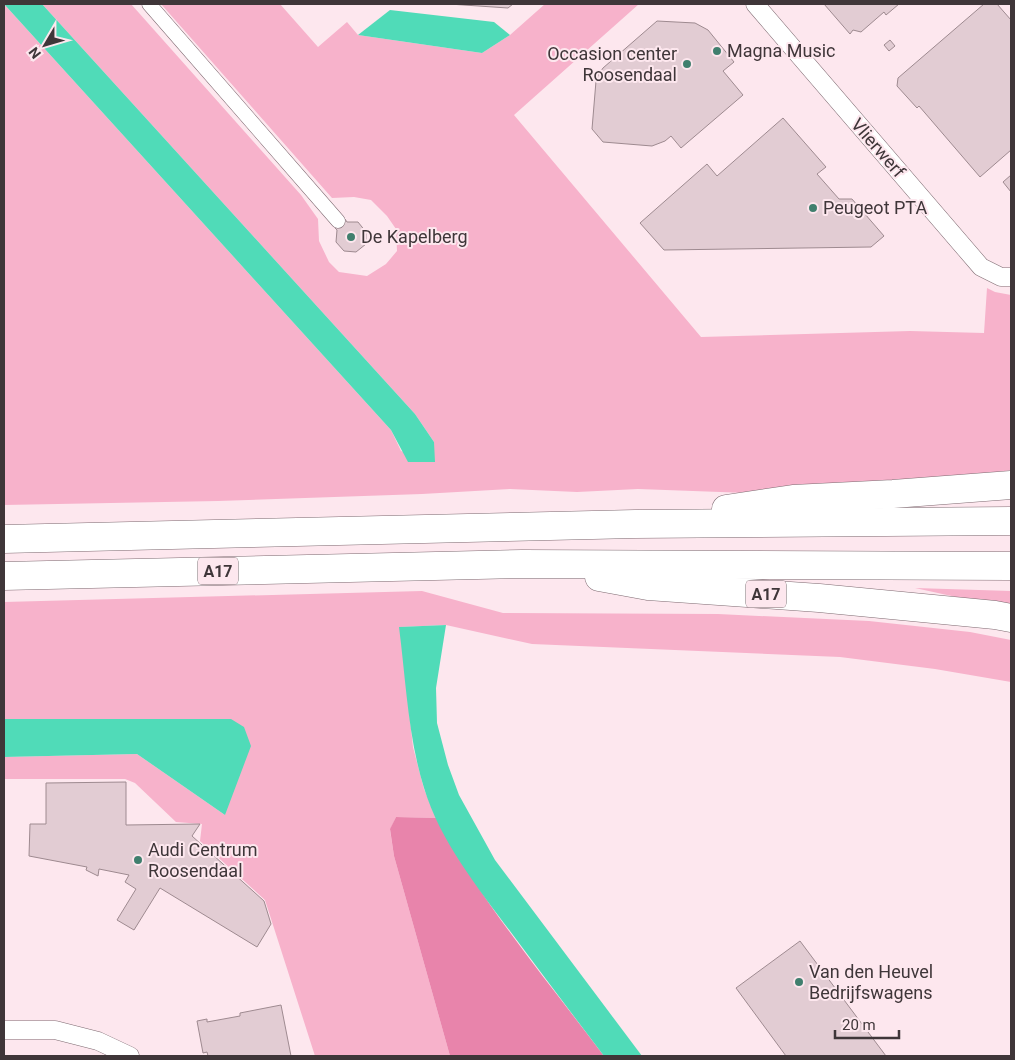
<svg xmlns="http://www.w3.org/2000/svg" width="1015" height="1060" viewBox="0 0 1015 1060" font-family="Roboto,sans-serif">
	<rect width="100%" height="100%" fill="#fde7ee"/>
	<!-- green -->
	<g fill="#f7b2cb">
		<path d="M4 4 391 430 401 451 434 462V442L415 414 42 4H131L301 195 318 219 319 241 329 262 339 272 367 276 386 264 397 251 396 229 387 216 371 200 354 197 332 198 161 4H280L318 47 347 22 358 35 482 53 510 35 545 4H639L514 115 701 337 910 331 984 333 987 288 995 292 1011 295V470L985 474 748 493 638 489 577 492 510 489 422 494 218 501 4 505Z"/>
		<path d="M915 588 1011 591V609Z"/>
		<path d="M422 591 503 613 718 614 869 621 970 632 1011 640V682L935 669 840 657 532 644 446 625 400 627 413 747 424 789 436 818 396 817 390 830 394 856 450 1056H315L265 900 200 841 202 824 176 822 135 783 125 779H4V757L137 754 225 815 231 719H4V602Z"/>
	</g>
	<!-- forest -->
	<path fill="#e884ab" d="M396 817 436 818C482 903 546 979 604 1056H450L394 856 390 829Z"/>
	<!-- water -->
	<g fill="#50dbb8">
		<path d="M4 4H42L415 414 434 442 435 462H408L391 430Z"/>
		<path d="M390 10 494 22 510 35 482 53 358 35Z"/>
		<path d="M446 625 436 688 437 723 448 765 459 795 495 860 642 1056H604C573 1015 541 973 510 931 478 888 440 841 424 788 408 737 406 681 399 627Z"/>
		<path d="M4 719H231L244 727 251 746 225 815 137 754 4 757Z"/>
	</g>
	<!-- building -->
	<g fill="#e2ccd3" stroke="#9e8a90">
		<path d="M449 4H513L508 8Z"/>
		<path d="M824 4H899L886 15 884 12 861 32 853 30 850 34Z"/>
		<path d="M984 4H997L1011 20V150L980 177 919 106 917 108 897 86 898 78Z"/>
		<path d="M657 21 695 23 708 30 734 62 723 71 743 95 681 148 671 136 665 141 652 146 603 142 592 129 596 81 598 75 603 68Z"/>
		<path d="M890 40 895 46 889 51 884 45Z"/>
		<path d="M783 118 826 167 817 174 839 199H852L884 236 871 247 664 250 640 223 707 164 717 176Z"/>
		<path d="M1011 175V192L1003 182Z"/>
		<path d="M345 219 347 222H358L366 232V244L356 252 344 251 336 242 337 230 335 228Z"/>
		<path d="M126 782V825L200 824 192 836 264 901 271 924 257 947 160 888 134 930 117 920 136 889 125 882 129 875 99 869 98 876 86 870 87 867 29 856 30 824H46V783Z"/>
		<path d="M800 941 862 1024 886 1056H786L736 988Z"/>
		<path d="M281 1005 291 1056H208L207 1052 203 1053 197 1021 207 1019V1022L240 1016V1013Z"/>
	</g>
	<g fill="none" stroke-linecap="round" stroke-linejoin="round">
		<defs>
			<path id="pedestrian" d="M149 4 338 221"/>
			<g id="minor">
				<path d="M755 4 981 267 1001 277H1011"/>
				<path d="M4 1030H55L98 1041 130 1056"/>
			</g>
			<g id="motorway">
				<path d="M726 509 793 499 893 494 1011 485"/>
				<path d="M4 539 635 524 1011 521"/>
				<path d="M4 576 522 564 1011 566"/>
				<path d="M599 577 648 586 819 598 995 615 1011 618"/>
			</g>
		</defs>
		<!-- pedestrian casing -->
		<use href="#pedestrian" stroke="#7e6a71" stroke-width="15"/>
		<!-- minor casing -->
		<use href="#minor" stroke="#7e6a71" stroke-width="19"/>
		<!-- motorway casing -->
		<use href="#motorway" stroke="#7e6a71" stroke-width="29"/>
		<!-- pedestrian -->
		<use href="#pedestrian" stroke="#fff" stroke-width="14"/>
		<!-- minor -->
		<use href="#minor" stroke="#fff" stroke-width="18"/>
		<!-- motorway -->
		<use href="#motorway" stroke="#fff" stroke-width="28"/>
	</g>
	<!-- markers -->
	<g fill="#407f6e" stroke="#fde7ee" stroke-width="2">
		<circle cx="717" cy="51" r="5"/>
		<circle cx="687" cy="64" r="5"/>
		<circle cx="813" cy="208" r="5"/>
		<circle cx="351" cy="237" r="5"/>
		<circle cx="138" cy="860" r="5"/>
		<circle cx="799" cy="982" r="5"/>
	</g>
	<g text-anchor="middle" stroke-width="4" stroke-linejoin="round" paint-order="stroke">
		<!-- shield labels -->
		<g fill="#fde7ee" stroke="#786b6f" stroke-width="1">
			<rect x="198" y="557.5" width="40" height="27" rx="4"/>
			<rect x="746" y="580.5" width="40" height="27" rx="4"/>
		</g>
		<g font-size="16" font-weight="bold" fill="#3f3639">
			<text x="218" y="577">A17</text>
			<text x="766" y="600">A17</text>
		</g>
		<!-- poi labels -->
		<g font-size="18" fill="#3f3639" stroke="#fde7ee" text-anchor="start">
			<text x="727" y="57">Magna Music</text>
			<text x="677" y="60" text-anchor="end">Occasion center<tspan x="677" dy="21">Roosendaal</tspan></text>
			<text x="823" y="214">Peugeot PTA</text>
			<text x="361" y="243">De Kapelberg</text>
			<text x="148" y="856">Audi Centrum<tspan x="148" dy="21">Roosendaal</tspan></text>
			<text x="809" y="978">Van den Heuvel<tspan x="809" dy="21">Bedrijfswagens</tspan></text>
		</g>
		<!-- street labels -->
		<g font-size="18" fill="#3f3639" stroke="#fde7ee">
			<text transform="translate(878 148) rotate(49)" y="6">Vlierwerf</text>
		</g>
	</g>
	<!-- border -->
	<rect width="1015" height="1060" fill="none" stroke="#3f3639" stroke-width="10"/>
	<!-- north arrow -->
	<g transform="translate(45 45) rotate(232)" stroke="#fde7ee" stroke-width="4" paint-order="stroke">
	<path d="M0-4L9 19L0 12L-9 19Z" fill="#3f3639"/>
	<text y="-8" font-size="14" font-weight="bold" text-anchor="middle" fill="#3f3639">N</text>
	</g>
	<!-- scale -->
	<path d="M835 1030v8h64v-8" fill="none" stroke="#3f3639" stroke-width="2.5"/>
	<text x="842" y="1030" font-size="15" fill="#3f3639" stroke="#fde7ee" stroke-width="4" paint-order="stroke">20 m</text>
</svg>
